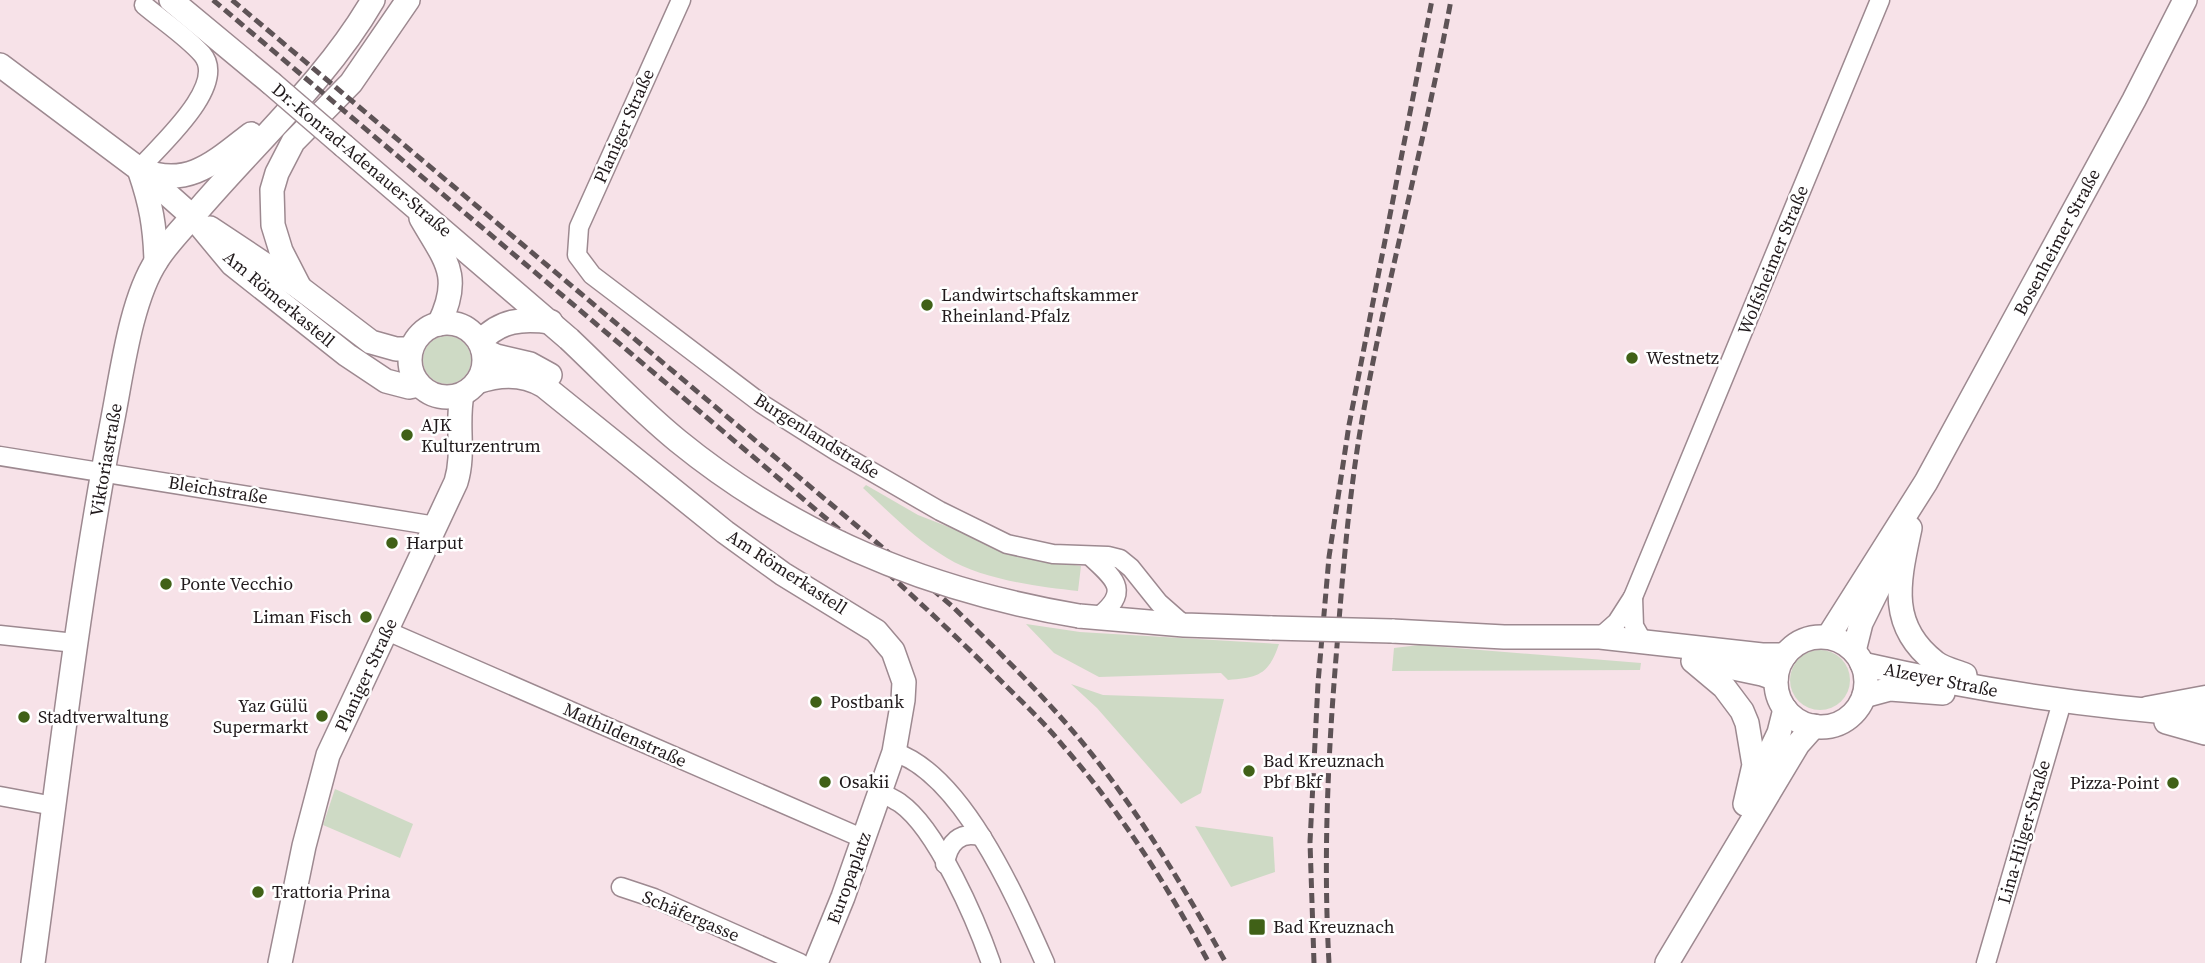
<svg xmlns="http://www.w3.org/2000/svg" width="2205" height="963" viewBox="0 0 2205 963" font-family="'Source Serif 4',serif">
	<rect width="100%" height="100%" fill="#f7e2e8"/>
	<!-- green -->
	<g fill="#cedac5">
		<circle cx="447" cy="360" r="24"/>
		<path d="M866 485 918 515 1028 558 1081 566 1078 591C1038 587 981 579 947 558 915 539 890 513 863 488Z"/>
		<path d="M1026 624 1080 632 1279 644C1269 674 1259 678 1228 680L1221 673 1099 677 1054 653Z"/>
		<path d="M1419 645 1641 663 1640 670 1392 671 1394 648Z"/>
		<circle cx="1820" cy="680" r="30"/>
		<path d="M1071 684 1103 695 1224 699 1201 793 1181 804 1097 708Z"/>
		<path d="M335 789 413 824 400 858 323 825Z"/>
		<path d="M1195 826 1273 837 1275 872 1231 887Z"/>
	</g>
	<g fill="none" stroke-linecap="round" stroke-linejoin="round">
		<defs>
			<g id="street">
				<path d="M681 0 579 227 577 255 592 275 762 404 836 451 940 511 1007 544 1053 554 1108 556 1120 559 1131 568 1159 603 1184 625"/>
				<path d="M139 169C159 146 229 85 202 54 186 36 163 21 144 5"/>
				<path d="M0 456 436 526"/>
				<path d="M1090 556C1116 580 1131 591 1097 618"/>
				<path d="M1633 597 1634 626 1643 642"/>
				<path d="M387 631 864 839"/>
				<path d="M0 635 75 643"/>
				<path d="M1600 637 1617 622 1633 597 1880 0"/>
				<path d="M2146 706 2205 695"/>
				<path d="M894 752C963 774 1017 900 1045 963"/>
				<path d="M881 792C887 796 894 799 900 803 937 829 976 920 991 963"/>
				<path d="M0 796 54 806"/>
				<path d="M945 864C948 843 960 830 982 837"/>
				<path d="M621 887 654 898 800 963"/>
				<path d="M1986 963 2062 702"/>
			</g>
			<g id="secondary">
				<path d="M171 0 271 83"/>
				<path d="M0 65 139 169 193 217 232 264 347 355 386 381 409 387 419 385"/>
				<path d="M344 146 569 339"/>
				<path d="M142 170C188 189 216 161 251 134"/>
				<path d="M140 172C151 204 155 227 156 261"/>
				<path d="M421 218C445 260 463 275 439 324"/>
				<path d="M210 228 300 288 371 342 396 349H411"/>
				<path d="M300 288 281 251 273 225 272 190 277 173 293 142 351 83 408 0"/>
				<circle cx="447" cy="360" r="37"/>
				<path d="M480 342C500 320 522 318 551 322"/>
				<path d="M483 350 496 356 530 364 550 375"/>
				<path d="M477 382C500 374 523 373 544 386L725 532 783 574 876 631 893 651 904 682 903 700 894 752 843 897 816 963"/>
				<path d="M1910 528C1899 580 1887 625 1935 662 1942 668 1955 671 1965 675"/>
				<path d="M1079 616 1184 625 1272 628"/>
				<path d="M1392 631 1504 637H1600L1762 655H1785"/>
				<path d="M1828 637 1926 482 2134 100 2185 0"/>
				<circle cx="1821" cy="682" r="45"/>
				<path d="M1854 651 1861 623 1890 565"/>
				<path d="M1693 661 1724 687 1742 711 1747 723 1754 765 1745 804"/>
				<path d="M1705 662 1762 674 1776 679"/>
				<path d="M1862 664C1976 690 2089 707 2205 715"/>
				<path d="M1864 696 1890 689 1943 693"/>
				<path d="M2166 722 2205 733"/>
				<path d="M1755 783 1779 733 1785 709"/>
				<path d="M33 963C58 781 78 598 113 418 122 372 131 299 157 260 167 244 181 230 194 215 254 144 326 81 373 0"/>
				<path d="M280 963 304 846 328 755 456 482C465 453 456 424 462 395"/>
				<path d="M1667 963 1798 744 1814 726"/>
			</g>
		</defs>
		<!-- street casing -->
		<use href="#street" stroke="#9d8990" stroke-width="21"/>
		<!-- secondary casing -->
		<use href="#secondary" stroke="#9d8990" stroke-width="26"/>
		<!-- street -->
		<use href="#street" stroke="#fff" stroke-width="18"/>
		<!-- secondary -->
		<use href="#secondary" stroke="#fff" stroke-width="23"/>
		<!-- rail -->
		<g stroke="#5e5356" stroke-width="5" stroke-dasharray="10 5" stroke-linecap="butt">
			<path d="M213 0 854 542C903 587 951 631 998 678 1020 700 1044 722 1064 747 1121 812 1168 887 1209 963"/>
			<path d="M232 0 952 606C995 648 1038 690 1077 736 1134 804 1183 885 1226 963"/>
			<path d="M1314 963 1310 842 1318 683 1329 557 1349 425 1432 0"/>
			<path d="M1329 963C1323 857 1328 752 1337 646 1343 570 1349 494 1362 420 1387 279 1425 141 1451 0"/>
		</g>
		<defs>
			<g id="secondary-bridge">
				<path d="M271 83 344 146"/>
				<path d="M569 339C605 373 640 410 678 441 796 537 930 591 1079 616"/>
				<path d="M1272 628 1392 631"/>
			</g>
		</defs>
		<!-- secondary-bridge casing -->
		<use href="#secondary-bridge" stroke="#9d8990" stroke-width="26" stroke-linecap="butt"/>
		<!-- secondary-bridge -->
		<use href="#secondary-bridge" stroke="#fff" stroke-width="23"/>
	</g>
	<!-- markers -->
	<g fill="#406117" stroke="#fff" stroke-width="2.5">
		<circle cx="927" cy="305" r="7"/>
		<circle cx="1632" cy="358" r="7"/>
		<circle cx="407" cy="435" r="7"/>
		<circle cx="392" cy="543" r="7"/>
		<circle cx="166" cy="584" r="7"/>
		<circle cx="366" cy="617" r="7"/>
		<circle cx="816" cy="702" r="7"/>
		<circle cx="322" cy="716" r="7"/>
		<circle cx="24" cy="717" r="7"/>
		<circle cx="1249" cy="771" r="7"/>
		<circle cx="825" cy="782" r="7"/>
		<circle cx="2173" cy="783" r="7"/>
		<circle cx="258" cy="892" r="7"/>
		<rect x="1248" y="918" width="18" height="18" rx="3.5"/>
	</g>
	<g text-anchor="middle" stroke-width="5" stroke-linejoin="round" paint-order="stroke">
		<!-- street labels -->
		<g font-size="18" fill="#20191b" stroke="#fff">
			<text transform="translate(624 126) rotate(-66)" y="6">Planiger Straße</text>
			<text transform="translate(362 160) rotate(40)" y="6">Dr.-Konrad-Adenauer-Straße</text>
			<text transform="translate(2057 242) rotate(-62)" y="6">Bosenheimer Straße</text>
			<text transform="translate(1773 260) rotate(-68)" y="6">Wolfsheimer Straße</text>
			<text transform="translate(279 299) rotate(40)" y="6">Am Römerkastell</text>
			<text transform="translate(817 436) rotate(32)" y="6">Burgenlandstraße</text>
			<text transform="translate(106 460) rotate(-80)" y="6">Viktoriastraße</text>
			<text transform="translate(218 490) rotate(9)" y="6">Bleichstraße</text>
			<text transform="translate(787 572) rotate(33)" y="6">Am Römerkastell</text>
			<text transform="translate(366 675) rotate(-65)" y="6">Planiger Straße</text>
			<text transform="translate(1941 680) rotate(11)" y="6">Alzeyer Straße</text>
			<text transform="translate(625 735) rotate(24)" y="6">Mathildenstraße</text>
			<text transform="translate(2024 832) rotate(-74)" y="6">Lina-Hilger-Straße</text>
			<text transform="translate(849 878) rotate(-70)" y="6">Europaplatz</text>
			<text transform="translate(691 916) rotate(23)" y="6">Schäfergasse</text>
		</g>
		<!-- poi labels -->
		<g font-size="18" fill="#20191b" stroke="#fff" text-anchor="start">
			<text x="941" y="301">Landwirtschaftskammer<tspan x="941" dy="21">Rheinland-Pfalz</tspan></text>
			<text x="1646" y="364">Westnetz</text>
			<text x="421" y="431">AJK<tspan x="421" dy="21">Kulturzentrum</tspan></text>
			<text x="406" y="549">Harput</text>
			<text x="180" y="590">Ponte Vecchio</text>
			<text x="352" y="623" text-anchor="end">Liman Fisch</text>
			<text x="830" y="708">Postbank</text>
			<text x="308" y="712" text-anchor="end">Yaz Gülü<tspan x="308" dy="21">Supermarkt</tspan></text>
			<text x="38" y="723">Stadtverwaltung</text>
			<text x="1263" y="767">Bad Kreuznach<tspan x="1263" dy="21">Pbf Bkf</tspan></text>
			<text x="839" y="788">Osakii</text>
			<text x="2159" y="789" text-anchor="end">Pizza-Point</text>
			<text x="272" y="898">Trattoria Prina</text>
			<text x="1273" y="933">Bad Kreuznach</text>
		</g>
	</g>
</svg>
